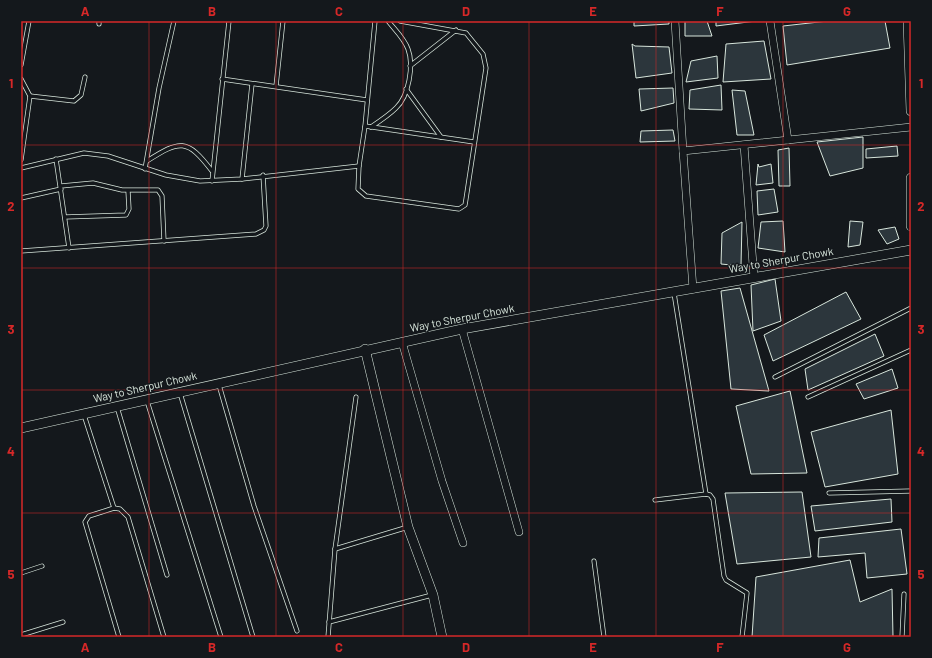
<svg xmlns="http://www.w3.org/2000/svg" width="932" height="658" viewBox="0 0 932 658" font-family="Barlow,sans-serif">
	<rect width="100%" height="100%" fill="#14181c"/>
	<!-- building -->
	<g fill="#2c363c" stroke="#d8e6dc">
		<path d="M634 21H669V24L634 26Z"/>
		<path d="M685 21H707L712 36H685Z"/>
		<path d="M716 21H756L716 26Z"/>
		<path d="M828 21H885L890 48 787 65 783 26Z"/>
		<path d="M764 41 771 79 723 82 726 44Z"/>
		<path d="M632 44 635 46 669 47 672 73 636 78Z"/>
		<path d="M717 56 718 78 686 82 691 61Z"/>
		<path d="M721 85 722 110 689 109 690 90Z"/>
		<path d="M673 88 674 103 641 111 639 89Z"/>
		<path d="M732 90 745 91 754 135H737Z"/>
		<path d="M673 130 675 141 640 142 641 131Z"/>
		<path d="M863 137V168L830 176 817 142Z"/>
		<path d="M897 146 898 156 866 158V149Z"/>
		<path d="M789 148 790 186H779L778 150Z"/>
		<path d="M758 164 759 167 771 164 773 183 756 185Z"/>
		<path d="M774 189 778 212 758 215 757 191Z"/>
		<path d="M783 221 785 252 758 248 761 222Z"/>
		<path d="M850 221 863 222 860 245 848 247Z"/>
		<path d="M742 222 741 266 721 264 722 233Z"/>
		<path d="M895 227 899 239 887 244 878 230Z"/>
		<path d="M775 279 781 321 753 331 751 285Z"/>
		<path d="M740 288 769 391 731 389 721 291Z"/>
		<path d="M846 292 861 319 773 361 764 335Z"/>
		<path d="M875 334 884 356 808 390 805 369Z"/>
		<path d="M892 369 898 388 864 399 856 384Z"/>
		<path d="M790 391 807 473 751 474 736 406Z"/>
		<path d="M891 410 898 474 825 487 811 432Z"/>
		<path d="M802 492 811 557 737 564 725 493Z"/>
		<path d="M891 499 892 522 815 531 811 506Z"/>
		<path d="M901 529 907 574 867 578 865 553 818 557 819 538Z"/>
		<path d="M850 560 860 602 892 589 893 637H752L756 577Z"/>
	</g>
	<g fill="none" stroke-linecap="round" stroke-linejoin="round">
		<defs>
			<g id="service">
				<path d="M375 21 365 126 359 166 358 189 366 196 459 209 465 205 466 199 486 68 483 54 466 33 400 21"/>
				<path d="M99 24V21"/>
				<path d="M21 65 29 21"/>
				<path d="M410 66 456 30"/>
				<path d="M21 79 30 96 21 160"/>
				<path d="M222 79 367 100"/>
				<path d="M276 86 283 21"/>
				<path d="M406 89 441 137"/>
				<path d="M30 96 74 101 81 95 85 77"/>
				<path d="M365 126 474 142"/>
				<path d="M371 127C380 121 389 115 396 108 409 96 414 65 408 49 404 38 395 30 388 21"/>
				<path d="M56 159 69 248"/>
				<path d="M147 161C180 140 187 138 212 171"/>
				<path d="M21 168 84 153 108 156 166 175 200 181 242 179 359 166"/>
				<path d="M145 169 159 88 174 21"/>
				<path d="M242 179 252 84"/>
				<path d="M212 181 229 21"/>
				<path d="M61 186 93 183 122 190H158L162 196 164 241"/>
				<path d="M21 198 61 189"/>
				<path d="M65 217 126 215 129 209 128 191"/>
				<path d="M21 251 256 234 264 230 266 226 263 175"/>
				<path d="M674 293 706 494"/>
				<path d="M775 377 911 308"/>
				<path d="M219 385 254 506 297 631"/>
				<path d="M180 393 253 637"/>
				<path d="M808 397 911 350"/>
				<path d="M147 401 221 637"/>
				<path d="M117 407 167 575"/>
				<path d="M84 415 114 508 120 509 128 517 164 637"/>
				<path d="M829 493 911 491"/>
				<path d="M655 500 706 494 710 495 713 499 724 576 726 580 747 593 742 637"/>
				<path d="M114 508 89 516 85 522 119 637"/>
				<path d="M335 549 408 527"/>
				<path d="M594 561 604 637"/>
				<path d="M21 573 42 566"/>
				<path d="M329 622 432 595"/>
				<path d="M21 635 63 622"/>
				<path d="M328 637 335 549 356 397"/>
				<path d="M902 637 904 594"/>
			</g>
			<g id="minor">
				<path d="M675 21 683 151"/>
				<path d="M770 21 788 140"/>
				<path d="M744 145 754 278"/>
				<path d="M693 289 683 151 911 127"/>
				<path d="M462 329 519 532"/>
				<path d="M402 342 442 481 463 543"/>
			</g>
			<g id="tertiary">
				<path d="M908 21 911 111"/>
				<path d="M911 178V226"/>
				<path d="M365 349 408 527 433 595 442 637"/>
				<path d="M21 428 462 329 911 250"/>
			</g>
		</defs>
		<!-- service casing -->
		<use href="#service" stroke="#d8e6dc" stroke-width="5"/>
		<!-- minor casing -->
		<use href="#minor" stroke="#d8e6dc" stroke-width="8"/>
		<!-- tertiary casing -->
		<use href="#tertiary" stroke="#d8e6dc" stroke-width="10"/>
		<!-- service -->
		<use href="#service" stroke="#14181c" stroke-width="3.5"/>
		<!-- minor -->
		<use href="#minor" stroke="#14181c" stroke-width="7"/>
		<!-- tertiary -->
		<use href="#tertiary" stroke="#14181c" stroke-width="9"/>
	</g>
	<!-- grid -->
	<path fill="none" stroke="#d62828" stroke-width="1" stroke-opacity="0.55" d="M149 21V637M276 21V637M403 21V637M529 21V637M656 21V637M783 21V637M21 145H911M21 268H911M21 390H911M21 513H911"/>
	<g text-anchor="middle" stroke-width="3" stroke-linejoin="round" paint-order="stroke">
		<!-- street labels -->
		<g font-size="11" fill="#d8e6dc" stroke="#14181c">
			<text transform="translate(781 260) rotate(-10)" y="4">Way to Sherpur Chowk</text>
			<text transform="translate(462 318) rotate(-11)" y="4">Way to Sherpur Chowk</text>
			<text transform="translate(145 387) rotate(-13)" y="4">Way to Sherpur Chowk</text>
		</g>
	</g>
	<!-- border -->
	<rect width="932" height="658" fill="none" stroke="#14181c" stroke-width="44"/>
	<rect x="22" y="22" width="888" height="614" fill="none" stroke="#d62828" stroke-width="1.5"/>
	<g font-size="13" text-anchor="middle" font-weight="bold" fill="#d62828">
		<text x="85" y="16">A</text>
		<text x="212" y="16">B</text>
		<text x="339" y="16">C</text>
		<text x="466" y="16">D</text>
		<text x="593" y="16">E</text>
		<text x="720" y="16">F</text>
		<text x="847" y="16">G</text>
		<text x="11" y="88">1</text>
		<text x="921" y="88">1</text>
		<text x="11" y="211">2</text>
		<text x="921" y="211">2</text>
		<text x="11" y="334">3</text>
		<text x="921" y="334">3</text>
		<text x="11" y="456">4</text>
		<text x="921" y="456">4</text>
		<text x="11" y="579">5</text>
		<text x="921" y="579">5</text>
		<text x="85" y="652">A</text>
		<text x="212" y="652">B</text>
		<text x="339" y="652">C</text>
		<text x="466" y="652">D</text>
		<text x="593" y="652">E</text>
		<text x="720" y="652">F</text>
		<text x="847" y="652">G</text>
	</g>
</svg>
